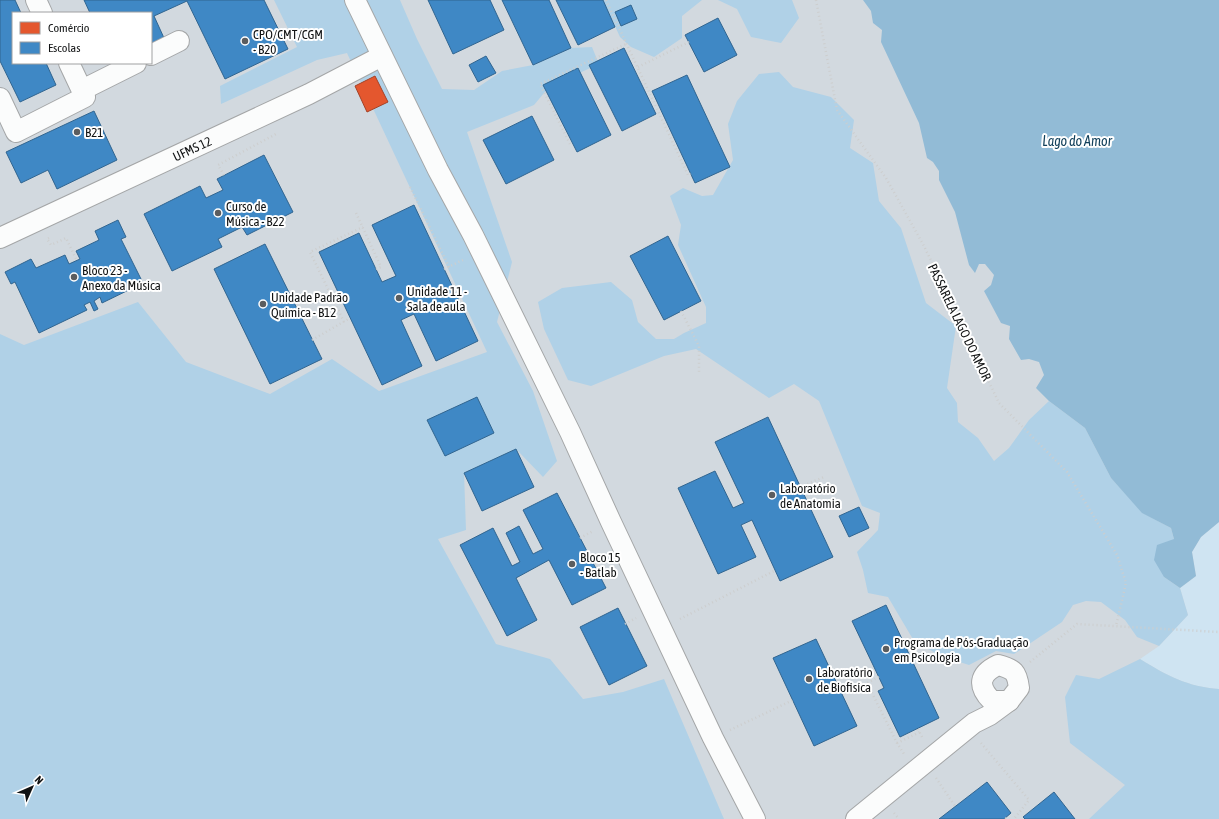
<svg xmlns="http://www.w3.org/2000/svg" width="1219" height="819" viewBox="0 0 1219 819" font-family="'Asap Condensed',sans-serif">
	<rect width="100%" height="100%" fill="#e6e9eb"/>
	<!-- built -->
	<path fill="#d2d9df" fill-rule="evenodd" d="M0 0H1219V819H0ZM13 13H151V63H13Z"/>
	<!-- green -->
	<path fill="#cfe4f2" d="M1219 522V689C1188 687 1166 675 1140 659L1159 646 1188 615 1180 588 1196 576 1192 552 1201 537Z"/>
	<!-- forest -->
	<g fill="#b0d1e7">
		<path d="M274 0H400L417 39 442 89 474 90 502 71 533 65 571 48 592 47 599 64 549 87 534 105 467 132 512 262 497 322 533 391 557 461 543 477 516 449 464 473 466 530 438 539 496 644 550 659 583 699 623 692 664 679 724 819H0V334L24 345 138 302 186 362 270 394 332 359 379 391 487 352 347 53 317 60 221 104 220 86 297 47Z"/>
		<path d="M603 0H702L682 16V38L654 57 631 47 620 37Z"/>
		<path d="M718 0H792L799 18 781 43 751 37 737 9Z"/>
		<path d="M779 72 793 87 831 97 854 120 850 148 873 163 879 201 901 228 926 303 956 326 947 388 957 403 958 422 978 438 994 461 1009 448 1029 420 1049 401 1085 428 1111 478 1143 513 1171 528 1174 539 1164 577 1180 588 1188 615 1159 646 1137 637 1125 620 1101 602 1086 601 1073 605 1062 622 1014 654 996 651 969 665 941 656 914 641 888 597 868 593 863 570 857 552 878 530 880 513 862 506 819 401 794 384 769 398 696 349 664 356 591 386 568 380 544 329 538 302 562 288 611 282 632 300 638 322 656 339H674L684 333 706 323V307L678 245 681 225 670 196 683 188 702 196 713 195 733 160 728 124 737 101 759 74Z"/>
		<path d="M1140 659C1166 675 1188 687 1219 689V819H1089L1125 785 1070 743 1065 697 1076 675 1099 679Z"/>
	</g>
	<!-- water -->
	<path fill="#92bbd6" d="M863 0H1219V522L1201 537 1192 552 1196 576 1180 588 1164 577 1154 560 1157 545 1174 539 1171 528 1142 513 1111 478 1085 428 1049 401 1036 388 1044 375 1039 362 1029 359 1021 360 1009 339 1010 326 1001 323 984 291 991 285 994 275 985 264H979L975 273 969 265 955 212 939 180V171L933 162 927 158 919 123 881 42 882 30 873 23 871 11Z"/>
	<!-- shops -->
	<path fill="#e4572e" stroke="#a44226" d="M375 76 388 102 367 112 355 86Z"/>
	<!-- schools -->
	<g fill="#3f88c5" stroke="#316590">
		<path d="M0 0H15L21 13H13V63H46L56 85 20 102 0 61Z"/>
		<path d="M84 0H264L288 49 225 79 187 1 154 16 164 38 151 44V13H90Z"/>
		<path d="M428 0H490L504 30 453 54Z"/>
		<path d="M502 0H549L571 48 533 65Z"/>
		<path d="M556 0H603L615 27 578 45Z"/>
		<path d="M631 5 637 19 621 26 615 12Z"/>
		<path d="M718 18 737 55 704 72 685 35Z"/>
		<path d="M624 48 656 114 622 131 589 65Z"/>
		<path d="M486 56 496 73 478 82 469 65Z"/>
		<path d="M578 68 611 135 577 152 543 85Z"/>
		<path d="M687 75 730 167 695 183 652 91Z"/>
		<path d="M94 111 117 160 57 189 48 170 21 183 6 152Z"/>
		<path d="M532 116 554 160 506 184 483 140Z"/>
		<path d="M264 155 293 212 247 235 242 227 218 239 222 247 172 271 144 214 200 186 206 198 223 190 217 179Z"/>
		<path d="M414 205 478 341 436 361 414 314 401 320 422 366 382 385 319 252 359 233 382 282 396 276 372 225Z"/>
		<path d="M118 220 126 237 121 239 143 283 102 303 100 297 94 301 98 309 94 311 90 302 84 305 87 310 39 333 15 282 11 284 5 272 31 259 36 268 65 255 69 264 80 259 76 251 99 240 95 231Z"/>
		<path d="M668 236 701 301 664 320 630 256Z"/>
		<path d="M265 244 322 359 270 384 214 269Z"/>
		<path d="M477 397 494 433 445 456 427 420Z"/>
		<path d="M768 417 833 557 780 581 752 520 741 525 756 557 718 574 678 488 715 471 733 508 744 503 715 442Z"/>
		<path d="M516 449 534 487 482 511 464 473Z"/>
		<path d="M557 493 606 588 572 605 549 560 516 578 537 620 507 636 460 545 493 528 512 566 520 562 506 533 519 526 533 554 543 549 523 510Z"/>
		<path d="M859 507 869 528 849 537 839 516Z"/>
		<path d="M886 605 939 718 900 737 878 691 884 688 852 621Z"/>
		<path d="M618 608 647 666 609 685 580 627Z"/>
		<path d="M816 639 857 726 814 746 773 658Z"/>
		<path d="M987 782 1011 813 1004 819H939Z"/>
		<path d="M1054 792 1075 819H1025L1023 817Z"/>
	</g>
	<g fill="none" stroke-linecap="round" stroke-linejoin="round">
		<defs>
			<g id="minor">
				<path d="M36 0 42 13"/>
				<path d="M355 0 438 170 473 235 570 432 611 522 713 738 755 819"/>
				<path d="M151 55 179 41"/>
				<path d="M82 90 136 63"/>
				<path d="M0 98 16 132 85 97 69 63"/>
				<path id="s1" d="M0 238 309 94 382 56"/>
				<path d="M998 665C1014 669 1017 672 1019 688L1009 701H992C977 686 979 674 998 665Z"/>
				<path d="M856 819 974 723 990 715 1009 701"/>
			</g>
		</defs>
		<!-- minor casing -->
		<use href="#minor" stroke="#a4a6a7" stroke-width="22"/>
		<!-- path -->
		<g stroke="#cdcece" stroke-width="2.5" stroke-dasharray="1 3" stroke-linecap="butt">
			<path d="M606 0 688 175 691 174"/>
			<path d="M816 0 837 110 886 178 924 246 999 403 1067 472 1117 555 1126 583 1116 626"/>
			<path d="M638 67 689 42"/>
			<path d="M570 144 540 84 626 44"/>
			<path d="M224 175 218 165 276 134"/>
			<path d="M410 187 449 267"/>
			<path d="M356 213 381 267 376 269"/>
			<path d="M49 238 47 239 51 245 66 238 77 261"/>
			<path d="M444 269 463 260"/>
			<path d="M681 311 699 346V372"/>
			<path d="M344 322 310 252 363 227"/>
			<path d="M312 340 350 318"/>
			<path d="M800 487 824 477"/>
			<path d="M580 538 593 531"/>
			<path d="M680 619 776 570"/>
			<path d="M625 624 636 618"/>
			<path d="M1030 662 1077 624 1219 632"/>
			<path d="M879 677 867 683 897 743 904 754"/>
			<path d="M918 729 923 739"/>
			<path d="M730 730 793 700"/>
			<path d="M897 743 920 732"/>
			<path d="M981 743 1029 800 1014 819"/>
			<path d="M936 778 955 806"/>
			<path d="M894 813 899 819"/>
			<path d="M1005 818 1007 819"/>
		</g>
		<!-- minor -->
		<use href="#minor" stroke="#fbfcfc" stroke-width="20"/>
	</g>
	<!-- markers -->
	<g fill="#5b5d5f" stroke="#fff" stroke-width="1.5">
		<circle cx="245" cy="41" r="4"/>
		<circle cx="77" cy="132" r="4"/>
		<circle cx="218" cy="213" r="4"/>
		<circle cx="74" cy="277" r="4"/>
		<circle cx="399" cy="298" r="4"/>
		<circle cx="263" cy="304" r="4"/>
		<circle cx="772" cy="495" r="4"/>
		<circle cx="572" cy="564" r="4"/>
		<circle cx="886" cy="649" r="4"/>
		<circle cx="809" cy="679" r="4"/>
	</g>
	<g text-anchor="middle" stroke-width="4" stroke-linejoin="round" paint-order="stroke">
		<!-- poi labels -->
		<g font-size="13" fill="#101213" stroke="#fff" text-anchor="start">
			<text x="253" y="39">CPO/CMT/CGM<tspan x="253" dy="15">- B20</tspan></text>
			<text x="85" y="137">B21</text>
			<text x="226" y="211">Curso de<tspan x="226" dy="15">Música - B22</tspan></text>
			<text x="82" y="275">Bloco 23 -<tspan x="82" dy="15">Anexo da Música</tspan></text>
			<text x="407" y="296">Unidade 11 -<tspan x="407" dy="15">Sala de aula</tspan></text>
			<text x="271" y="302">Unidade Padrão<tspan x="271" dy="15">Química - B12</tspan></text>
			<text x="780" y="493">Laboratório<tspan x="780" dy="15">de Anatomia</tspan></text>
			<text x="580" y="562">Bloco 15<tspan x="580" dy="15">- Batlab</tspan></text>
			<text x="894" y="647">Programa de Pós-Graduação<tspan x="894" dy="15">em Psicologia</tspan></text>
			<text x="817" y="677">Laboratório<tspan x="817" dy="15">de Biofisíca</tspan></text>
		</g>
		<!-- street labels -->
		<g font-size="13" fill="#101213" stroke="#fff">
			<text dy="5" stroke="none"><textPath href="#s1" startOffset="212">UFMS 12</textPath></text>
			<text transform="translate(960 322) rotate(64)" y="5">PASSARELA LAGO DO AMOR</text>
		</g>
		<!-- water labels -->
		<g font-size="14" font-style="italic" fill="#12405b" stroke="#fff">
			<text x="1077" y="146">Lago do Amor</text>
		</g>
	</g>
	<!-- legend -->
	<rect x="12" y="12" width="140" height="52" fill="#ffffff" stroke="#9fa0a1"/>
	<rect x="20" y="22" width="20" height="12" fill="#e4572e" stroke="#9fa0a1"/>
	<text x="48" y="32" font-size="12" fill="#101213">Comércio</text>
	<rect x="20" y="42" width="20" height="12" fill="#3f88c5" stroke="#9fa0a1"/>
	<text x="48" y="52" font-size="12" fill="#101213">Escolas</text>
	<!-- north arrow -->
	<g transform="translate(32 787) rotate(45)" stroke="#ffffff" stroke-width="3" paint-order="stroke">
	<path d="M0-3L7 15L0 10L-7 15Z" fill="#101213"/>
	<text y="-6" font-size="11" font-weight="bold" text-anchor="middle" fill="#101213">N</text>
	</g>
</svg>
